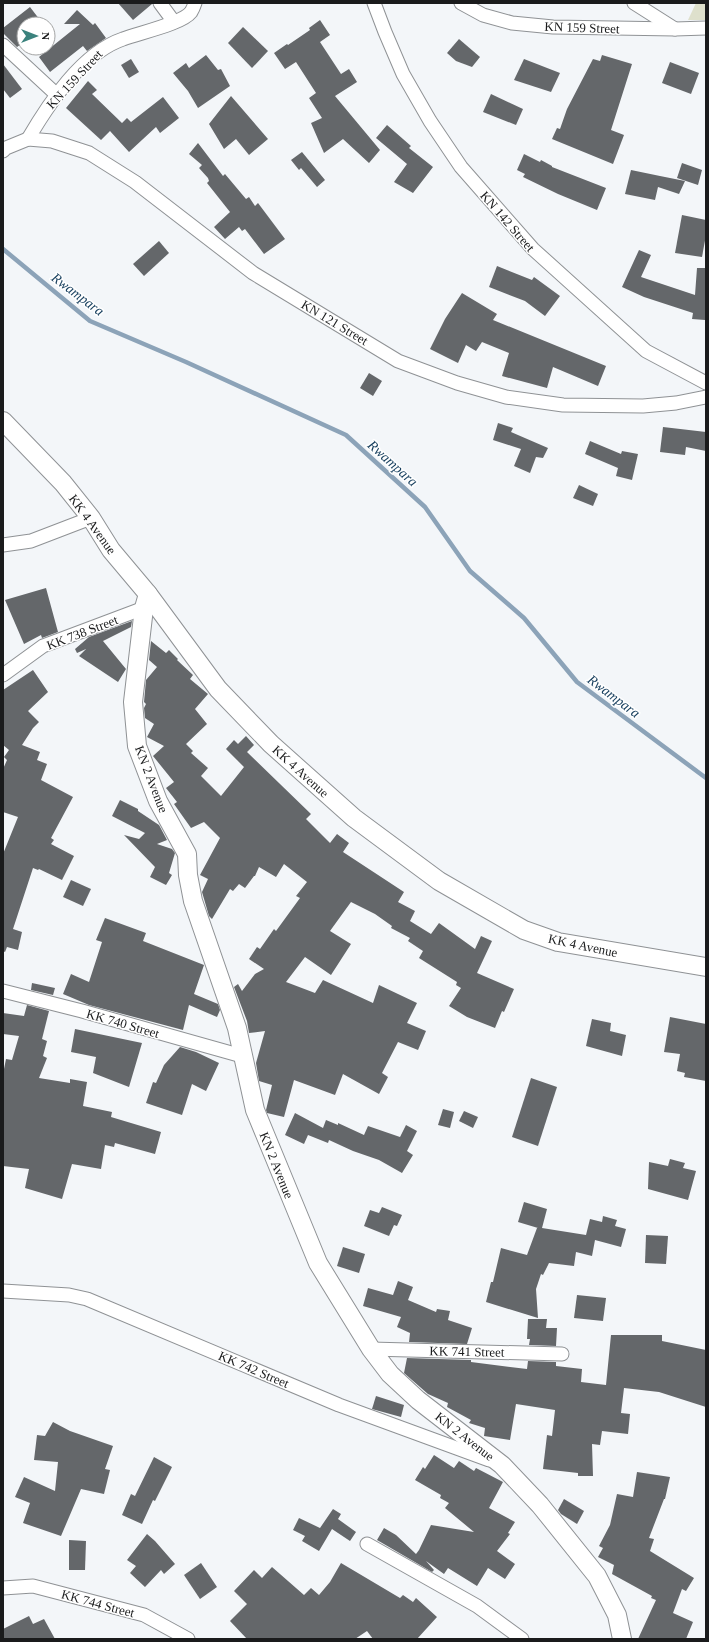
<svg xmlns="http://www.w3.org/2000/svg" width="709" height="1642" viewBox="0 0 709 1642" font-family="Georgia,serif">
	<rect width="100%" height="100%" fill="#f3f6f9"/>
	<!-- green -->
	<path fill="#dee0cc" d="M696 3H706V20H688Z"/>
	<g fill="none" stroke-linecap="round" stroke-linejoin="round">
		<!-- stream -->
		<path stroke="#8ca3b8" stroke-width="4.5" d="M3 249 90 321 186 362 346 435 425 507 470 571 524 618 577 682 706 778"/>
	</g>
	<!-- building -->
	<g fill="#64676a">
		<path d="M118 3H152V4L133 20Z"/>
		<path d="M30 7 43 24H24V42L17 47 3 33V28Z"/>
		<path d="M77 10 93 25 95 23 106 38 87 51 83 46 50 72 39 57 80 24H64Z"/>
		<path d="M320 20 330 35 320 42 341 74 349 69 357 82 335 96 380 150 369 163 343 139 324 153 311 123 322 118 309 98 316 93 296 62 285 69 274 53 287 44 288 45 310 30 309 28Z"/>
		<path d="M243 27 268 51 252 68 228 43Z"/>
		<path d="M459 39 480 57 472 67 456 61 447 53Z"/>
		<path d="M206 55 218 70 221 69 230 86 198 108 188 91 173 73 186 63 189 68Z"/>
		<path d="M602 55 632 64 611 130 624 135 613 164 552 139 557 128 560 129 567 109 593 59 600 61Z"/>
		<path d="M131 59 139 72 129 78 121 65Z"/>
		<path d="M524 59 560 73 551 92 514 80Z"/>
		<path d="M670 62 699 73 691 94 662 83Z"/>
		<path d="M3 64 22 89 10 98 3 89Z"/>
		<path d="M88 81 97 90 92 94 122 123 127 118 131 122 163 97 179 118 160 133 156 127 129 152 110 131 101 140 66 108Z"/>
		<path d="M491 94 523 109 516 125 483 112Z"/>
		<path d="M231 96 268 139 249 155 236 139 224 149 209 124Z"/>
		<path d="M387 125 411 146 409 148 433 167 413 193 394 182 407 164 376 138Z"/>
		<path d="M198 143 223 176 225 174 246 199 249 197 255 206 258 203 285 239 264 254 245 229 242 231 239 227 225 239 214 227 230 212 207 183 209 181 208 178 199 168 202 165 189 154Z"/>
		<path d="M302 152 325 180 317 187 301 168 299 170 291 160Z"/>
		<path d="M524 154 540 162 541 160 552 166V167L606 188 597 210 558 194 523 177 525 174 517 170Z"/>
		<path d="M682 163 702 170 698 185 677 178Z"/>
		<path d="M631 170 660 176 685 181 679 194 658 187 655 200 625 194Z"/>
		<path d="M682 215 706 220V235L702 257 675 253Z"/>
		<path d="M159 241 169 253 144 276 133 264Z"/>
		<path d="M639 250 651 255 641 277 695 295 697 268H706L705 320 692 319 693 313 644 297 622 287Z"/>
		<path d="M497 266 532 280 534 277 560 296 545 316 525 301 489 287Z"/>
		<path d="M462 293 497 314 493 320 606 366 598 386 553 367 547 388 502 376 509 353 482 342 476 351 466 345 458 363 430 349 445 319Z"/>
		<path d="M369 373 382 381 373 396 360 388Z"/>
		<path d="M498 423 513 428 511 432 548 448 543 458 536 457 530 473 514 466 521 449 493 440Z"/>
		<path d="M663 427 706 432V451L686 447 685 455 660 452Z"/>
		<path d="M590 441 621 454 622 451 638 454 632 480 616 476 618 468 585 454Z"/>
		<path d="M579 485 598 494 593 506 573 498Z"/>
		<path d="M46 588 58 632 42 638 41 635 24 644 5 600Z"/>
		<path d="M132 621 131 627 103 641 126 669 118 682 79 656 86 649 77 653 75 649 89 637Z"/>
		<path d="M151 641 166 653 169 650 178 659 177 660 193 675 190 679 208 694 195 709 207 724 186 744 193 751 191 753 208 768 201 776 221 796 244 767 226 749 234 740 238 744 246 736 254 745 247 752 311 814 306 819 330 843 337 834 349 843 343 852 404 892 398 902 415 911 410 921 431 934 439 923 475 949 481 936 492 941 477 973 514 989 504 1012 502 1011 495 1028 467 1017 449 1006 461 988 456 985 457 982 419 958 423 951 408 941 410 938 391 928 392 926 375 914 351 902 330 931 351 944 331 975 305 957 286 982 315 993 323 980 373 1003 379 985 417 1003 407 1023 426 1031 418 1050 398 1042 382 1073 388 1077 379 1094 343 1074 335 1095 294 1080 284 1117 267 1113 266 1110 272 1085 259 1081 256 1063 265 1031 249 1033 247 1021 234 987 238 984 242 991 255 974 264 969 249 959 257 947 260 949 274 929 276 931 300 898 296 896 307 882 284 864 276 877 259 867 255 876H254L245 888 239 884 233 891 230 889 212 919 209 916 202 892 208 879 200 875 220 838 204 822 191 828 174 804 177 802 166 788 174 782 153 756 164 746 147 737 154 724 145 718 144 708 146 704 144 702 146 680 157 667 149 660Z"/>
		<path d="M33 670 48 692 28 711 39 722 33 728 22 745 40 752 37 760 47 764 41 780 73 797 51 838 54 840 51 844 74 856 62 880 39 869 38 870 33 868 13 929 22 932 18 950 7 947 5 952 3 951V854L18 817 3 812V769L7 760 4 757 9 750 3 745V690Z"/>
		<path d="M120 800 138 809V811L159 825 167 840 157 844 172 849 175 853 169 873 172 875 166 885 150 877 155 867 124 835 139 839 145 833 112 816Z"/>
		<path d="M71 880 91 889 83 906 63 897Z"/>
		<path d="M105 918 146 933 143 941 204 965 194 994 218 1004 220 1010 217 1017 189 1005 183 1030 89 1005 63 994 71 974 89 982 102 942 96 940Z"/>
		<path d="M32 983 55 988 53 995 31 990Z"/>
		<path d="M27 1005 49 1011 42 1039 47 1041 43 1056 47 1058 39 1078 70 1083V1079L87 1082 83 1106 112 1112 111 1117 161 1132 155 1154 115 1143 114 1147 105 1145 101 1169 72 1164 62 1199 25 1188 29 1169 3 1166V1074L6 1059 12 1060 19 1036 3 1034V1013L24 1016Z"/>
		<path d="M670 1017 706 1024V1081L684 1077 685 1073 677 1071 680 1054 664 1052Z"/>
		<path d="M592 1019 611 1023 610 1031 626 1035 622 1056 586 1046Z"/>
		<path d="M75 1029 142 1043 129 1087 93 1073 96 1057 71 1052Z"/>
		<path d="M180 1047 196 1052 219 1063 206 1091 192 1084 182 1115 146 1103 153 1082 156 1083 164 1065Z"/>
		<path d="M531 1078 557 1087 538 1146 512 1137Z"/>
		<path d="M443 1109 454 1112 450 1128 438 1125Z"/>
		<path d="M464 1111 478 1117 473 1128 459 1121Z"/>
		<path d="M295 1113 323 1128 326 1120 338 1125V1123L364 1135 368 1126 400 1137 406 1125 417 1131 407 1151 413 1155 402 1173 379 1160 353 1151 329 1140 328 1143 308 1135 304 1144 285 1135Z"/>
		<path d="M670 1159 685 1163 683 1168 696 1171 688 1200 648 1189 649 1162 668 1166Z"/>
		<path d="M524 1202 547 1209 542 1228 586 1235 590 1219 602 1222 603 1216 617 1220 615 1226 626 1229 621 1247 595 1240 592 1256 576 1252 574 1266 549 1263 543 1275 541 1274 536 1289 538 1318 486 1302 491 1282H493L501 1248 527 1255 537 1228H538L518 1222Z"/>
		<path d="M382 1207 402 1215 397 1226 394 1225 389 1236 364 1226 370 1210 379 1213Z"/>
		<path d="M646 1235 668 1236 666 1264 645 1263Z"/>
		<path d="M343 1247 365 1254 359 1273 337 1266Z"/>
		<path d="M398 1281 413 1287 408 1300 436 1312 437 1309 450 1311 448 1320 472 1328 467 1344 409 1342 410 1333 397 1327 401 1317 363 1306 368 1288 393 1295Z"/>
		<path d="M577 1295 606 1298 603 1321 574 1318Z"/>
		<path d="M528 1319H547L546 1328H557L556 1346 529 1345 530 1339H527Z"/>
		<path d="M611 1335H662V1341L706 1350V1407L659 1392 624 1388 621 1413 630 1414 628 1434 602 1431 600 1445 592 1444 593 1476H578V1473L543 1469 547 1435 552 1436 555 1410 516 1404 510 1440 484 1436 485 1428 469 1423 471 1420 447 1407 448 1403 428 1394 404 1373 407 1358 471 1360V1362L527 1369 528 1361 556 1362V1366L582 1369 581 1382 606 1385Z"/>
		<path d="M376 1396 404 1405 401 1417 372 1409Z"/>
		<path d="M53 1422 70 1431 113 1446 105 1469 110 1470 104 1494 81 1489 61 1536 23 1523 30 1503 15 1497 24 1477 55 1491 58 1462 34 1460 37 1435 45 1436Z"/>
		<path d="M434 1455 454 1468 459 1461 474 1471 476 1468 503 1482 489 1508 515 1522 508 1533 510 1534 497 1551 515 1564 505 1579 488 1568 477 1586 448 1568 444 1574 426 1561 434 1570 432 1572 377 1540 384 1528 396 1535 416 1554 419 1550 431 1525 474 1532 445 1508 449 1503 440 1498 441 1495 415 1480 423 1467 425 1469Z"/>
		<path d="M154 1457 172 1467 155 1501 153 1500 142 1524 122 1515 131 1494 135 1496Z"/>
		<path d="M637 1472 670 1477 665 1499H664L649 1538 654 1539 650 1551 694 1578 686 1591 682 1589 673 1613 693 1622 686 1639H638L656 1600 651 1598 652 1596 612 1574 614 1565 598 1557 603 1548 599 1546 610 1525 617 1494 633 1497Z"/>
		<path d="M564 1499 584 1511 577 1524 561 1514 558 1510Z"/>
		<path d="M333 1509 341 1514 338 1519 356 1532 350 1541 332 1529 319 1551 302 1541 305 1536 293 1530 299 1518 320 1528Z"/>
		<path d="M147 1534 155 1541 175 1564 164 1574 161 1570 145 1587 130 1573 136 1566 127 1560Z"/>
		<path d="M69 1540 86 1541 85 1570H69Z"/>
		<path d="M201 1563 217 1587 200 1599 184 1575Z"/>
		<path d="M341 1563 400 1598 403 1595 413 1602 416 1598 437 1617 417 1639H373L367 1631 355 1639H247L230 1621 247 1604 234 1591 254 1570 262 1578 272 1567 304 1595 311 1588 319 1595 330 1582Z"/>
		<path d="M29 1616 33 1624 44 1619 55 1639H3V1629Z"/>
	</g>
	<g fill="none" stroke-linecap="round" stroke-linejoin="round">
		<defs>
			<g id="street">
				<path d="M160 3 174 22"/>
				<path d="M374 3 385 32 403 74 430 121 461 167 533 249 646 351 706 383"/>
				<path d="M461 3 483 15 512 23 553 27 675 29 706 28"/>
				<path d="M634 3 675 29"/>
				<path d="M3 45 57 95"/>
				<path d="M28 139C49 103 82 53 123 39 138 33 182 24 191 12 193 9 194 6 195 3"/>
				<path d="M3 151 6 148 28 139 52 141 89 153 135 182 253 273 398 361 457 383 506 397 563 405 643 406 676 403 706 397"/>
				<path d="M3 545 31 541 91 518"/>
				<path d="M3 675 43 646 144 608"/>
				<path d="M3 991 82 1011 242 1056"/>
				<path d="M3 1291 69 1295 87 1299 339 1405 489 1460"/>
				<path d="M371 1349 562 1354"/>
				<path d="M367 1544 477 1606 522 1639"/>
				<path d="M3 1588 33 1586 144 1615 188 1639"/>
			</g>
			<g id="secondary">
				<path d="M3 421 63 483 91 518 111 550 148 594 218 689 271 744 354 818 439 881 524 930 558 942 706 967"/>
				<path d="M148 594 144 608 133 702 137 746 158 801 187 854 188 875 193 901 237 1028 255 1110 318 1263 371 1349 390 1374 418 1400 502 1465 540 1505 597 1576 617 1615 622 1639"/>
			</g>
		</defs>
		<!-- street casing -->
		<use href="#street" stroke="#8f9295" stroke-width="15"/>
		<!-- secondary casing -->
		<use href="#secondary" stroke="#8f9295" stroke-width="20"/>
		<!-- street -->
		<use href="#street" stroke="#fff" stroke-width="13"/>
		<!-- secondary -->
		<use href="#secondary" stroke="#fff" stroke-width="18"/>
	</g>
	<g text-anchor="middle" stroke-width="3" stroke-linejoin="round" paint-order="stroke">
		<!-- street labels -->
		<g font-size="13" fill="#1a1b1c" stroke="#fff">
			<text transform="translate(582 27) rotate(2)" y="5">KN 159 Street</text>
			<text transform="translate(74 79) rotate(-47)" y="5">KN 159 Street</text>
			<text transform="translate(508 221) rotate(49)" y="5">KN 142 Street</text>
			<text transform="translate(335 322) rotate(31)" y="5">KN 121 Street</text>
			<text transform="translate(93 524) rotate(54)" y="5">KK 4 Avenue</text>
			<text transform="translate(82 632) rotate(-21)" y="5">KK 738 Street</text>
			<text transform="translate(301 771) rotate(42)" y="5">KK 4 Avenue</text>
			<text transform="translate(152 779) rotate(69)" y="5">KN 2 Avenue</text>
			<text transform="translate(583 945) rotate(12)" y="5">KK 4 Avenue</text>
			<text transform="translate(123 1023) rotate(16)" y="5">KK 740 Street</text>
			<text transform="translate(277 1165) rotate(68)" y="5">KN 2 Avenue</text>
			<text transform="translate(467 1351) rotate(1)" y="5">KK 741 Street</text>
			<text transform="translate(254 1369) rotate(23)" y="5">KK 742 Street</text>
			<text transform="translate(465 1436) rotate(38)" y="5">KN 2 Avenue</text>
			<text transform="translate(98 1603) rotate(15)" y="5">KK 744 Street</text>
		</g>
		<!-- water labels -->
		<g font-size="14" font-style="italic" fill="#163e5d" stroke="#fff">
			<text transform="translate(78 294) rotate(37)" y="5">Rwampara</text>
			<text transform="translate(393 463) rotate(42)" y="5">Rwampara</text>
			<text transform="translate(614 696) rotate(37)" y="5">Rwampara</text>
		</g>
	</g>
	<!-- border -->
	<rect width="709" height="1642" fill="none" stroke="#1a1b1c" stroke-width="8"/>
	<!-- north arrow -->
	<g transform="translate(36 36) rotate(90)"><circle r="19" fill="#ffffff" stroke="#a3a4a4"/>
	<path d="M0-3L7 15L0 10L-7 15Z" fill="#3b827d"/>
	<text y="-6" font-size="11" font-weight="bold" text-anchor="middle" fill="#1a1b1c">N</text>
	</g>
</svg>
